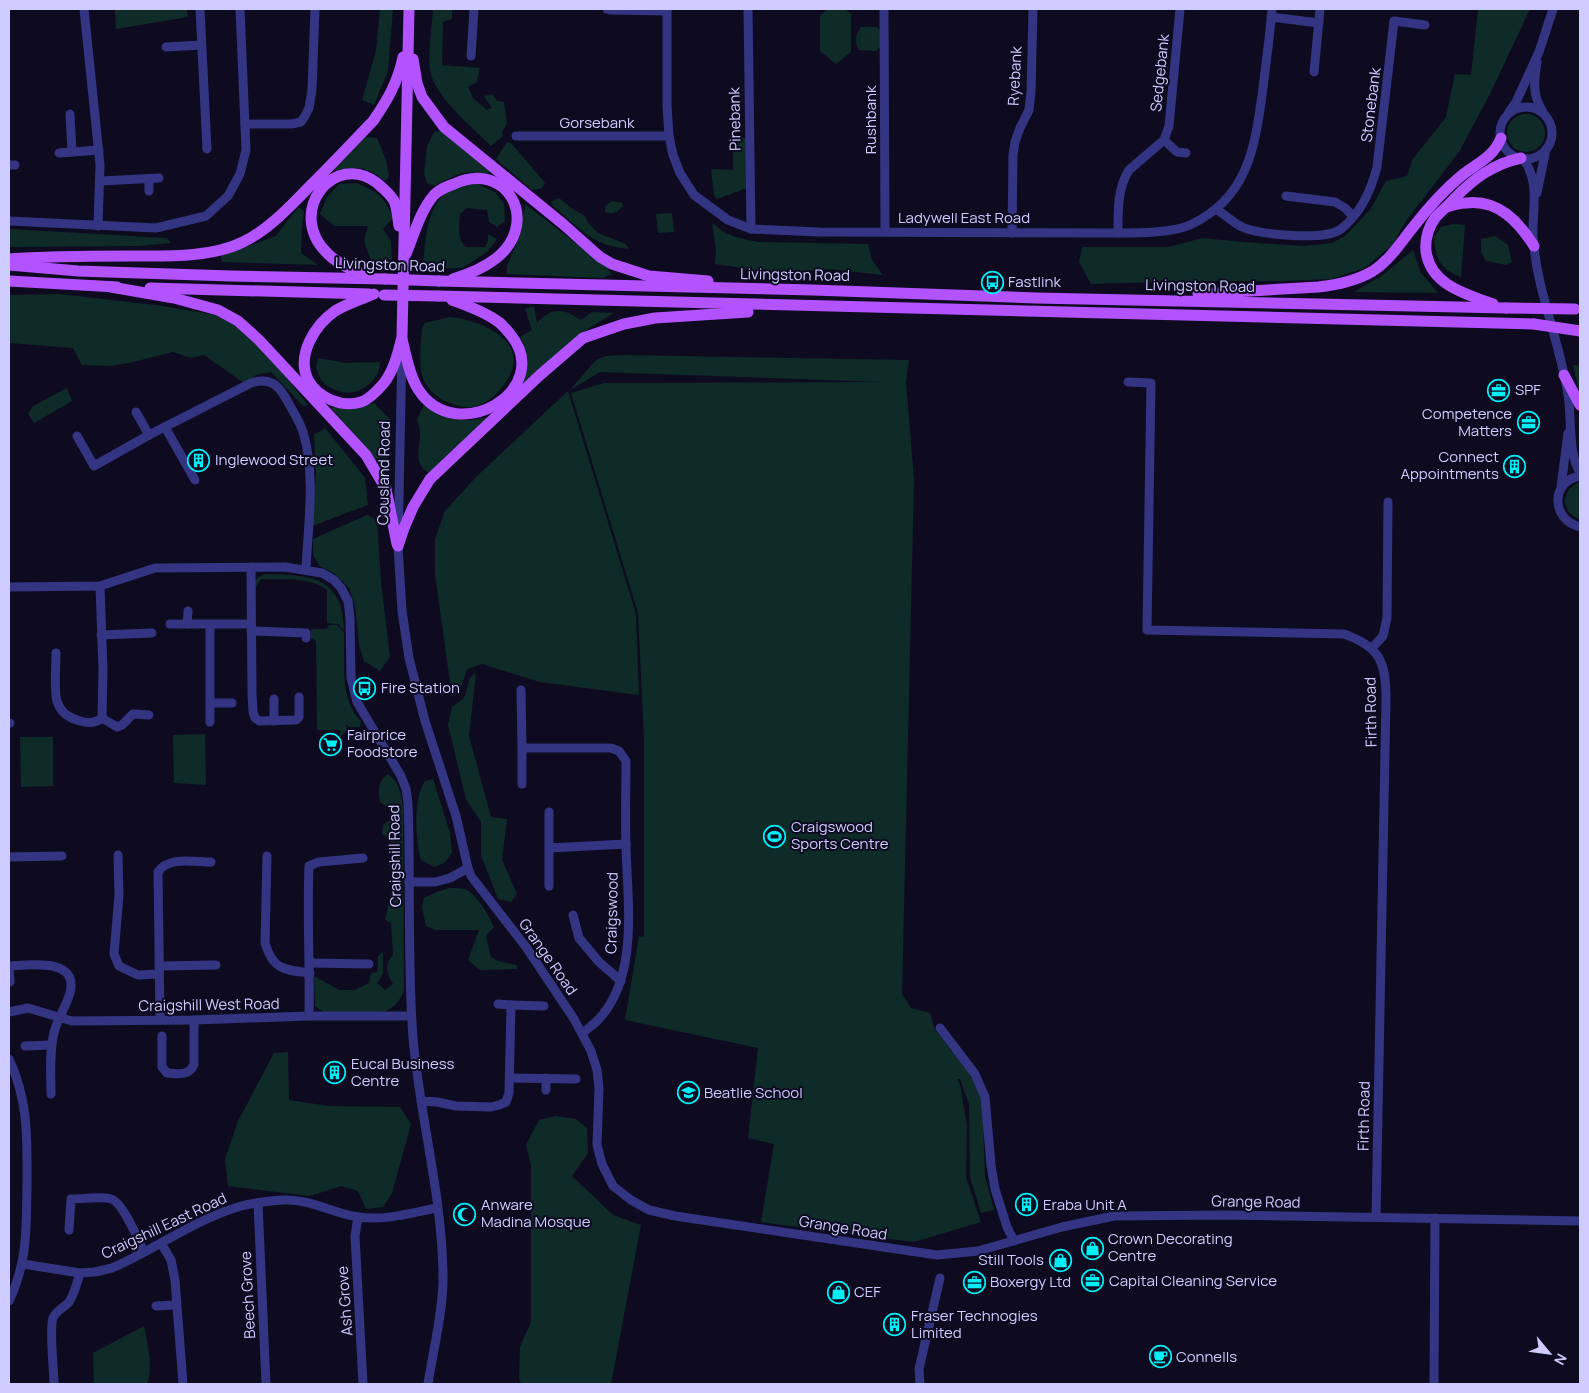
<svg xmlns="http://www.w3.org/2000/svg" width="1589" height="1393" viewBox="0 0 1589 1393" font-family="Manrope,sans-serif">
	<rect width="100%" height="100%" fill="#0e0b21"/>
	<!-- green -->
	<g fill="#0e2b28">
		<path d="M115 9H187L188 17 116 29Z"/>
		<path d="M380 9H393L388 71 374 105 362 100 376 51Z"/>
		<path d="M433 9H452V19L443 22 442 65 480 68 477 82 468 87 473 98 487 110 492 108 484 96 492 94 497 101 504 102 507 124 502 131 503 136 491 146C472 127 440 101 431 75 427 62 432 24 433 9Z"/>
		<path d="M827 9H845L851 14V52L836 64 820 51V16Z"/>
		<path d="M1478 9H1530L1490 94 1459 152 1406 221 1392 245 1365 268 1331 279 1284 281H1199L1091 284 1079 262 1082 247H1169L1202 238 1242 242 1304 246 1332 243 1345 236 1370 210 1386 181 1407 176 1413 159 1446 117 1455 74 1471 75Z"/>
		<path d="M861 27H876L881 31V46L876 51 859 50C854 41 855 36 861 27Z"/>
		<circle cx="1526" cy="133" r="19"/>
		<path d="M442 130 490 171 488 175C463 168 456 175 434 186L427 183 424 174 427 146 434 132Z"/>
		<path d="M365 137 377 138 386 160 389 176 385 181C365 165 360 167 336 171L334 168Z"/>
		<path d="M733 138H746L747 188 717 199 714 195 711 169 733 170Z"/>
		<path d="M507 142 511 143 545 183 542 188 532 190 496 159Z"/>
		<path d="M356 183C378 192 384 196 393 218L383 229 391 241 392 264 378 267 372 264 364 241 368 226H334L320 214 327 197 339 184Z"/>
		<path d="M475 183 495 192 504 204 505 221 497 227 489 222 487 210 467 208 460 214C459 226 457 239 466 247H485L488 241V234L497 239 487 252 462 268 423 269C425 241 426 196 459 185 464 183 470 184 475 183Z"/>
		<path d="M559 198 574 210 584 215 589 224 598 233 626 244 629 249C619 248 607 246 598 241 583 234 567 217 553 206L551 202Z"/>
		<path d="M612 201 622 203 623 206C617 212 614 215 605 212V206Z"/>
		<path d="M526 205 607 267 611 274 603 278 507 274V266L519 238 522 218Z"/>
		<path d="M298 207 304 211 302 229 301 253 318 265 222 262 221 256 276 236Z"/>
		<path d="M672 213 674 232 658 233 656 214Z"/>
		<path d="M712 223 725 233 739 238 758 242 868 244 872 260 883 275 829 269 775 273 715 264 716 249Z"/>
		<path d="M1453 224 1465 225 1461 277C1439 269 1436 259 1434 237L1441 227Z"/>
		<path d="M9 229 167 238 171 243 139 246 9 247Z"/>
		<path d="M1495 236 1508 245 1512 262 1506 265 1486 261 1481 252V239Z"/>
		<path d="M1413 250 1421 273 1438 293 1354 292 1383 275Z"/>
		<path d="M59 294 156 305 216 315 238 327 264 349 308 405 303 406 271 372 256 375 244 383 204 355 191 358 173 352 129 363 110 366 82 365 73 348 9 343V295Z"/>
		<path d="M534 306 537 323C552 307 563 308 581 320L592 312 614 313 586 330 522 386C523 367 531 356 520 337L532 330 525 309Z"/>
		<path d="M450 317C470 319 508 331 513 354 518 373 497 398 480 405 470 409 459 407 450 403 438 399 428 390 423 378 418 363 421 343 422 328L425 323Z"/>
		<path d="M623 355 909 360 906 382 914 480 902 994 911 1008 930 1013 935 1030 969 1073 982 1097 985 1176 994 1210 981 1213 970 1177 969 1104 960 1079H957L960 1085 967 1125 966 1177 981 1222 914 1242 761 1222 774 1144 748 1138 758 1048 625 1020 639 936 643 937 644 934V738L638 613 571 393 604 383 882 382 600 372 570 390 596 360 606 356Z"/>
		<path d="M318 358 346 363 380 362C381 374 368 388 357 391 347 395 330 390 323 382 320 379 318 372 316 368Z"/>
		<path d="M1573 365 1580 366V393L1579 391Z"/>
		<path d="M67 388 72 401 34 423 28 414 33 406Z"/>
		<path d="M568 391 636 614 639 695 540 682 482 664 467 669 460 690 452 697 435 574V539L445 511 477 476Z"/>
		<path d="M374 403 391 420 387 466 381 469 362 443 331 409 335 405 350 409Z"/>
		<path d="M424 405C451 419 457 424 489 417L428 473C412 460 421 449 420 431 420 428 418 423 417 419Z"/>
		<path d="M325 428 365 478 368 505 312 526 316 474 314 435Z"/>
		<path d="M1580 482V519C1560 513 1560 490 1580 482Z"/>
		<path d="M367 515 377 520 381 582 390 657 380 671 364 661 359 645 355 606 349 588 335 574 320 566 313 555V539Z"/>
		<path d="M266 574C309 575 343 576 344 630L338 624 327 623V590C310 576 281 580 261 579L256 587H254C255 579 258 576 266 574Z"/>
		<path d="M329 625H337L344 632C345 660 339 701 361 721L360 727H350L345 724 348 729 341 736H340V730H317L316 641 311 638V629H327Z"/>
		<path d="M476 672 469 736 491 817 507 819 502 860 517 894 511 902 498 899 481 855V822L466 799 448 725 452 707 464 698 470 678Z"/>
		<path d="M205 734 206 785 174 783 173 735Z"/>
		<path d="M20 737H53V786L21 787Z"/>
		<path d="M388 774C399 781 402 796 403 807L404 991C398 1003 395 1008 382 1012L325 1013 315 1006 314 976 339 990H355L369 983 371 973 377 972 378 956 383 952V974L377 983 385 990 393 984C387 971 383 967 393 955L391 923 385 920C388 907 391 896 391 883 391 875 389 867 389 859L393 855 390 839 382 834 383 825 393 818 389 809 380 802C378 791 378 780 388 774Z"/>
		<path d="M433 779 450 833 452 853 444 863 434 867 421 860C415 840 413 799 425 781Z"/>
		<path d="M449 888C453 888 460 888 465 889 477 894 489 916 494 927L486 936 491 957 498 961 516 965 518 969 480 970 468 960 479 930H436L426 926 422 907 424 898 434 893Z"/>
		<path d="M288 1052 289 1100 329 1106 400 1107 411 1124 392 1193 383 1207 366 1209 358 1191 341 1186 310 1196 228 1186 225 1159 238 1121 274 1053Z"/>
		<path d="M555 1116 576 1119 587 1128 588 1153 572 1176 613 1215 641 1225 611 1384H522L519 1380 520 1347 531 1322V1166L526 1145 539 1120Z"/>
		<path d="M144 1326C147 1342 154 1369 147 1384H94L93 1353Z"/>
	</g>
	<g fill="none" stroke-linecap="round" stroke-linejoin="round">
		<!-- minor -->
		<g stroke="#333583" stroke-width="9">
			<path d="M84 9 100 165 98 226"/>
			<path d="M200 9 207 149"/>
			<path d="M607 9 610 10 667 11"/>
			<path d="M667 9V105L669 136 673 155 680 173 694 195 728 220 751 229 819 232 1118 233C1138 233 1172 233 1190 225 1249 198 1255 146 1263 88 1266 62 1270 35 1272 9"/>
			<path d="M748 9 751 229"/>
			<path d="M884 9 885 231"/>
			<path d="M1271 17 1319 23"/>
			<path d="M166 47 201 45"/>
			<path d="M471 56 474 9"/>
			<path d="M1537 62C1534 81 1532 95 1543 112"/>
			<path d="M1314 72 1320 9"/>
			<circle cx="1526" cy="133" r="26"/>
			<path d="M1509 112 1516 102 1539 52 1553 9"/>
			<path d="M70 114 72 152"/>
			<path d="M245 124H291L301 122 305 116 309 108 312 90 315 9"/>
			<path d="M516 136H669"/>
			<path d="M1164 140 1177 152 1186 153"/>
			<path d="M59 153 99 150"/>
			<path d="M1522 158C1541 179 1532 210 1533 235 1536 292 1562 345 1569 402 1571 422 1569 456 1580 472"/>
			<path d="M9 165H15"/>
			<path d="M149 179V191"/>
			<path d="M101 181 159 178"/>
			<path d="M1537 193 1546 149"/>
			<path d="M1286 196 1335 202 1345 208 1353 216"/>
			<path d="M1216 209C1225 215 1233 222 1242 227 1258 235 1327 241 1341 229 1361 213 1371 191 1377 167L1394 21 1425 25"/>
			<path d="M9 221 156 228 206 216 228 196 240 174 246 150 240 9"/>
			<path d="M1012 233 1013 155 1015 142 1020 128 1029 110 1031 92 1033 9"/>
			<path d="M1118 233C1118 212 1117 189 1129 170L1164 140 1169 126 1180 9"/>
			<path d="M402 349 398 546 402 611 409 658 425 721 456 816 468 868 471 876 526 947 574 1019 591 1051 597 1070 599 1088 597 1145 602 1164 613 1186 631 1200 649 1210 675 1216 937 1255 978 1251 1062 1227 1114 1216 1224 1215 1580 1221"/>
			<path d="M1128 382 1151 383 1147 630 1344 634C1381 647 1386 663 1386 700L1376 1217"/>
			<path d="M136 412 149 435"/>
			<path d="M165 427 195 480"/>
			<path d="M77 436 94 466 149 435 251 383C272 376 280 387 289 404 294 413 300 422 303 432 316 474 308 525 306 569"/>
			<path d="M1580 476C1550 481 1551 520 1580 527"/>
			<path d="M1561 487 1568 433"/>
			<path d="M251 567 252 693 253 712 255 718 259 721 296 720 299 717V697"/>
			<path d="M100 586 103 670 102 718"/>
			<path d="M9 587 100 586 155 568 285 567 322 573 334 580 341 588 348 601 350 618 351 678 357 702 401 776 406 789 408 803C411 881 407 960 413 1038 420 1119 443 1198 443 1279 443 1312 433 1351 428 1384"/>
			<path d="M170 624H251"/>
			<path d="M187 624 188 611"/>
			<path d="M251 631 306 633V638"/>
			<path d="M101 635 152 633"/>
			<path d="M1372 648 1383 636 1387 618 1388 502"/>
			<path d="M56 653C56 664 54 692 57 701 60 712 69 718 80 721 87 723 96 723 102 718L117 727 122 725 133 714 149 715"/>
			<path d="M521 690 522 748H611L619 751 626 761C626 789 625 817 626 845 627 900 640 978 597 1021 593 1025 587 1029 583 1033"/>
			<path d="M274 699V721"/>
			<path d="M210 703H232"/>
			<path d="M210 722V625"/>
			<path d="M9 723H10"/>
			<path d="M522 784V748"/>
			<path d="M549 812V848L626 844"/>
			<path d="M118 855 119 895 114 954 119 966 138 975 159 974"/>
			<path d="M267 856 265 943C273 970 284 970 310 973"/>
			<path d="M9 857 62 856"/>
			<path d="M409 882H435L450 878 468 868"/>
			<path d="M549 886V848"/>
			<path d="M573 915 579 938 599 962 621 981"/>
			<path d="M310 963 369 964"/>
			<path d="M9 966C29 965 79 957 70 993 66 1007 57 1019 54 1033 49 1052 51 1074 51 1094"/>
			<path d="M159 966 216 965"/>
			<path d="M9 968 10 982"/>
			<path d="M498 1004 511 1005"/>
			<path d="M9 1012 28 1008 72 1021 194 1020 309 1016H411"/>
			<path d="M309 1016C310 966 307 916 309 866L319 862 363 858"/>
			<path d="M160 1020 158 872C168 856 194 862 211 862"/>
			<path d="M940 1028 975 1074 985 1097 991 1165 995 1189 1007 1227 1014 1241"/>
			<path d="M162 1036V1067L167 1073C178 1074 190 1076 194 1064V1020"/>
			<path d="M25 1046 51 1045"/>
			<path d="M9 1059C29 1102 27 1139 27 1186 26 1229 28 1261 9 1301"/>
			<path d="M510 1078 576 1079"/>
			<path d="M546 1090V1078"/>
			<path d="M421 1101 437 1102 456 1106 491 1107 499 1105 506 1102 509 1093 511 1005 544 1006"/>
			<path d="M258 1203 266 1384"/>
			<path d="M358 1217 355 1236 363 1384"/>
			<path d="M69 1230 71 1199C83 1199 100 1196 111 1199 123 1202 138 1240 144 1252"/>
			<path d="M161 1243 171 1260 175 1280 183 1384"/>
			<path d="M23 1264 80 1273 95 1272 112 1268C152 1251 193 1221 235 1208 250 1203 268 1201 284 1200 309 1199 333 1213 358 1217 384 1221 412 1213 437 1208"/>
			<path d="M156 1306 176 1305"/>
			<path d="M54 1384C54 1371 49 1329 53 1318 56 1310 64 1308 69 1302 75 1293 77 1282 80 1273"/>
			<path d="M920 1384 919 1369 940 1278"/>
			<path d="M1434 1384 1435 1218"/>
		</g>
		<!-- major -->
		<g stroke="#b352ff" stroke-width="11">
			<path d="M413 59 417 83 422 97 444 127 563 224 600 257 612 264 649 276 708 281"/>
			<path d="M1447 207C1453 205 1460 203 1466 203 1498 199 1519 222 1534 246"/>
			<path d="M406 254C414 235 420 211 434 195 440 189 446 187 454 184 506 160 539 219 500 255 487 267 469 274 453 279"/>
			<path d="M9 259C49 256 90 256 130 256 165 256 211 258 243 242 270 229 291 205 312 184 333 163 353 142 373 121 387 101 398 82 403 57"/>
			<path d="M9 265 78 271 231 276 385 279"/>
			<path d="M368 276C354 271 339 265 328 254 284 212 335 150 377 183 383 188 392 195 395 203 397 210 398 219 399 226"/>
			<path d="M9 281 117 287"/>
			<path d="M439 281 813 290 1036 298 1506 308"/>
			<path d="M111 287 174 298 218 310 238 321 259 340 366 455 386 489 397 544"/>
			<path d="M150 288 369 294"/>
			<path d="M374 294C362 299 346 304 335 311 315 325 296 355 308 380 318 398 342 408 361 402 370 399 378 390 384 383 394 370 398 353 402 337L409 9"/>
			<path d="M1198 294 1318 287C1337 285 1356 281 1373 271 1390 260 1401 242 1414 226 1428 208 1443 191 1461 176 1477 163 1493 158 1501 138"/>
			<path d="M438 296 1534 324"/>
			<path d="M1493 304C1466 294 1430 285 1426 251 1425 240 1428 228 1435 218 1440 212 1448 206 1454 199 1473 179 1493 164 1521 158"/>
			<path d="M402 339C406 355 409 375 418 389 456 449 556 389 510 334 507 330 503 326 500 323 485 312 468 306 452 300"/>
			<path d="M1564 375 1580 405"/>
			<path d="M398 546 404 528 413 507 430 479 540 375 583 338 624 324 655 318 748 312"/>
		</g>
		<!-- major-bridge -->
		<g stroke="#b352ff" stroke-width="11">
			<path d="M385 279 439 281"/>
			<path d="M384 295 438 296"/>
			<path d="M1506 308 1575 309"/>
			<path d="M1534 324 1580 331"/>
		</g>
	</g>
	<!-- icons -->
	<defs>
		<symbol id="bus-ring" viewBox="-11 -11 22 22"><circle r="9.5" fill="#0e0b21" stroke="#00eef6" stroke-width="1.5"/><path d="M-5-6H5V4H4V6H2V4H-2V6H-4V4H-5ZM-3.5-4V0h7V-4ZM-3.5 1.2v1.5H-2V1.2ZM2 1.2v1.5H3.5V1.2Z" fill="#00eef6"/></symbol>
		<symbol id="office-ring" viewBox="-11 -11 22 22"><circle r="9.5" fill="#0e0b21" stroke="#00eef6" stroke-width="1.5"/><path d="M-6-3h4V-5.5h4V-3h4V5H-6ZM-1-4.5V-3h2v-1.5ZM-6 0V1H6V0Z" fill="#00eef6"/></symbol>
		<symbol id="building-ring" viewBox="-11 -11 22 22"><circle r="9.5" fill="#0e0b21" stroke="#00eef6" stroke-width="1.5"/><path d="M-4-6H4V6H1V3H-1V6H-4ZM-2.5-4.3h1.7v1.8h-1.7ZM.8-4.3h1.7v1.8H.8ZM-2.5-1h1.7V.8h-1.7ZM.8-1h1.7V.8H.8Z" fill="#00eef6"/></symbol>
		<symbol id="supermarket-ring" viewBox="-11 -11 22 22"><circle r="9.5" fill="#0e0b21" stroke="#00eef6" stroke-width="1.5"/><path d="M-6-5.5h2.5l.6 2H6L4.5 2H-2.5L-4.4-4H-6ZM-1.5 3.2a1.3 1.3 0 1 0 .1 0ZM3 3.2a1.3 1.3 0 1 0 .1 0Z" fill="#00eef6"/></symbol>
		<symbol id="stadium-ring" viewBox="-11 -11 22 22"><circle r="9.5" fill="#0e0b21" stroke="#00eef6" stroke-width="1.5"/><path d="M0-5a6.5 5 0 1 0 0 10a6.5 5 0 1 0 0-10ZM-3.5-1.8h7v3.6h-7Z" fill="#00eef6"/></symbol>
		<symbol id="school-ring" viewBox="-11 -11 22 22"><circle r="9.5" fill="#0e0b21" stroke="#00eef6" stroke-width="1.5"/><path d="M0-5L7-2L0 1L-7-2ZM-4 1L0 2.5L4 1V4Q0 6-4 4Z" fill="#00eef6"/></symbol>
		<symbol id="mosque-ring" viewBox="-11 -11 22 22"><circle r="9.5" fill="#0e0b21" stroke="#00eef6" stroke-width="1.5"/><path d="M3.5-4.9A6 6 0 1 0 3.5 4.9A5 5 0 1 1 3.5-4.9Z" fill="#00eef6"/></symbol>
		<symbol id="shop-ring" viewBox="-11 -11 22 22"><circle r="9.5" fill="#0e0b21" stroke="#00eef6" stroke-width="1.5"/><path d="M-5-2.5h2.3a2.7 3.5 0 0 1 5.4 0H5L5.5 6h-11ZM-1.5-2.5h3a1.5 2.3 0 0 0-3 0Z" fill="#00eef6"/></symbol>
		<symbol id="cafe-ring" viewBox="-11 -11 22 22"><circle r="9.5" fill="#0e0b21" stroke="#00eef6" stroke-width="1.5"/><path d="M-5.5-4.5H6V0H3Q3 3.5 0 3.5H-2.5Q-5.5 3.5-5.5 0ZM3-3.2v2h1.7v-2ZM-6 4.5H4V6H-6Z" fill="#00eef6"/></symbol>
	</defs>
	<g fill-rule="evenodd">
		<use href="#bus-ring" x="980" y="270" width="25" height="25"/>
		<use href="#office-ring" x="1486" y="378" width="25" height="25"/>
		<use href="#office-ring" x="1516" y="410" width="25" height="25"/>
		<use href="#building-ring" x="186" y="448" width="25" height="25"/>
		<use href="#building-ring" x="1502" y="454" width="25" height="25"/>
		<use href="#bus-ring" x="352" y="676" width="25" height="25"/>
		<use href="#supermarket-ring" x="318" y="732" width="25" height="25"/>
		<use href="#stadium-ring" x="762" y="824" width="25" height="25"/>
		<use href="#building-ring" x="322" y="1060" width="25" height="25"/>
		<use href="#school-ring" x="676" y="1080" width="25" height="25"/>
		<use href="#building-ring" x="1014" y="1192" width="25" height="25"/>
		<use href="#mosque-ring" x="452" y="1202" width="25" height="25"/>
		<use href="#shop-ring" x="1080" y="1236" width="25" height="25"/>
		<use href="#shop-ring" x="1048" y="1248" width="25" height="25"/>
		<use href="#office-ring" x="1080" y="1268" width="25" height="25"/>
		<use href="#office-ring" x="962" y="1270" width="25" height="25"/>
		<use href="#shop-ring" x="826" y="1280" width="25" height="25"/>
		<use href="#building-ring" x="882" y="1312" width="25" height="25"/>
		<use href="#cafe-ring" x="1148" y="1344" width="25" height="25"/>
	</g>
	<g text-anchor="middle" stroke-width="4" stroke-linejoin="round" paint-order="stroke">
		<!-- street labels -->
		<g font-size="15" fill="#cecbff" stroke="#0e0b21">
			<text transform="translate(1160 73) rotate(-84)" y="5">Sedgebank</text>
			<text transform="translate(1015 76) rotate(-87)" y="5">Ryebank</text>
			<text transform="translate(1371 105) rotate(-83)" y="5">Stonebank</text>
			<text transform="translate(735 119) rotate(-91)" y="5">Pinebank</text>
			<text transform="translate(871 120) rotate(-90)" y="5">Rushbank</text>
			<text x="597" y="128">Gorsebank</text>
			<text x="964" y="223">Ladywell East Road</text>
			<text transform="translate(390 265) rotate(2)" y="5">Livingston Road</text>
			<text transform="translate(795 275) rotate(1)" y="5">Livingston Road</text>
			<text transform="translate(1200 286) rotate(1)" y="5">Livingston Road</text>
			<text transform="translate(384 473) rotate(-89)" y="5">Cousland Road</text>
			<text transform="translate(1371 712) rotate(-91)" y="5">Firth Road</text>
			<text transform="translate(395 856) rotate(-91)" y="5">Craigshill Road</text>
			<text transform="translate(612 913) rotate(-89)" y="5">Craigswood</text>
			<text transform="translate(548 957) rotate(55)" y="5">Grange Road</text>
			<text transform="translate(209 1005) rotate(-1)" y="5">Craigshill West Road</text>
			<text transform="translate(1364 1116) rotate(-89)" y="5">Firth Road</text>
			<text transform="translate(1256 1202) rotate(1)" y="5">Grange Road</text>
			<text transform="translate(164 1226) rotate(-25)" y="5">Craigshill East Road</text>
			<text transform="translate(843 1228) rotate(9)" y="5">Grange Road</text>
			<text transform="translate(248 1295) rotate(-93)" y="5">Beech Grove</text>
			<text transform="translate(345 1301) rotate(-94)" y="5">Ash Grove</text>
		</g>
		<!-- poi labels -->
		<g font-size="15" fill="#cecbff" stroke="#0e0b21" text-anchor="start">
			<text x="1008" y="287">Fastlink</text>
			<text x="1515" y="395">SPF</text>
			<text x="1512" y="419" text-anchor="end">Competence<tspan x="1512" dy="17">Matters</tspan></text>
			<text x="1499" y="462" text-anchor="end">Connect<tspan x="1499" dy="17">Appointments</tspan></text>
			<text x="215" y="465">Inglewood Street</text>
			<text x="381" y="693">Fire Station</text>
			<text x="347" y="740">Fairprice<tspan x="347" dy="17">Foodstore</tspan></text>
			<text x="791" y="832">Craigswood<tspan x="791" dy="17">Sports Centre</tspan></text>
			<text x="351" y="1069">Eucal Business<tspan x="351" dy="17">Centre</tspan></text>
			<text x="704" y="1098">Beatlie School</text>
			<text x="481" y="1210">Anware<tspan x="481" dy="17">Madina Mosque</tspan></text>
			<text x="1043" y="1210">Eraba Unit A</text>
			<text x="1108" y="1244">Crown Decorating<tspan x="1108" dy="17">Centre</tspan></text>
			<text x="1044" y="1265" text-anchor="end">Still Tools</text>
			<text x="1109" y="1286">Capital Cleaning Service</text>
			<text x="990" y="1287">Boxergy Ltd</text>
			<text x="854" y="1297">CEF</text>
			<text x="911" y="1321">Fraser Technogies<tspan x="911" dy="17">Limited</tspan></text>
			<text x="1176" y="1362">Connells</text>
		</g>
	</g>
	<!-- border -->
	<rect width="1589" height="1393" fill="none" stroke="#cecbff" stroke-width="20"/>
	<!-- north arrow -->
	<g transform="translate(1549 1353) rotate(119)" stroke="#0e0b21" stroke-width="4" paint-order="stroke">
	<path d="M0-4L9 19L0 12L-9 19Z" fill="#cecbff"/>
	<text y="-8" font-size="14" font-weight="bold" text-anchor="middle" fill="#cecbff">N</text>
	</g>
</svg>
